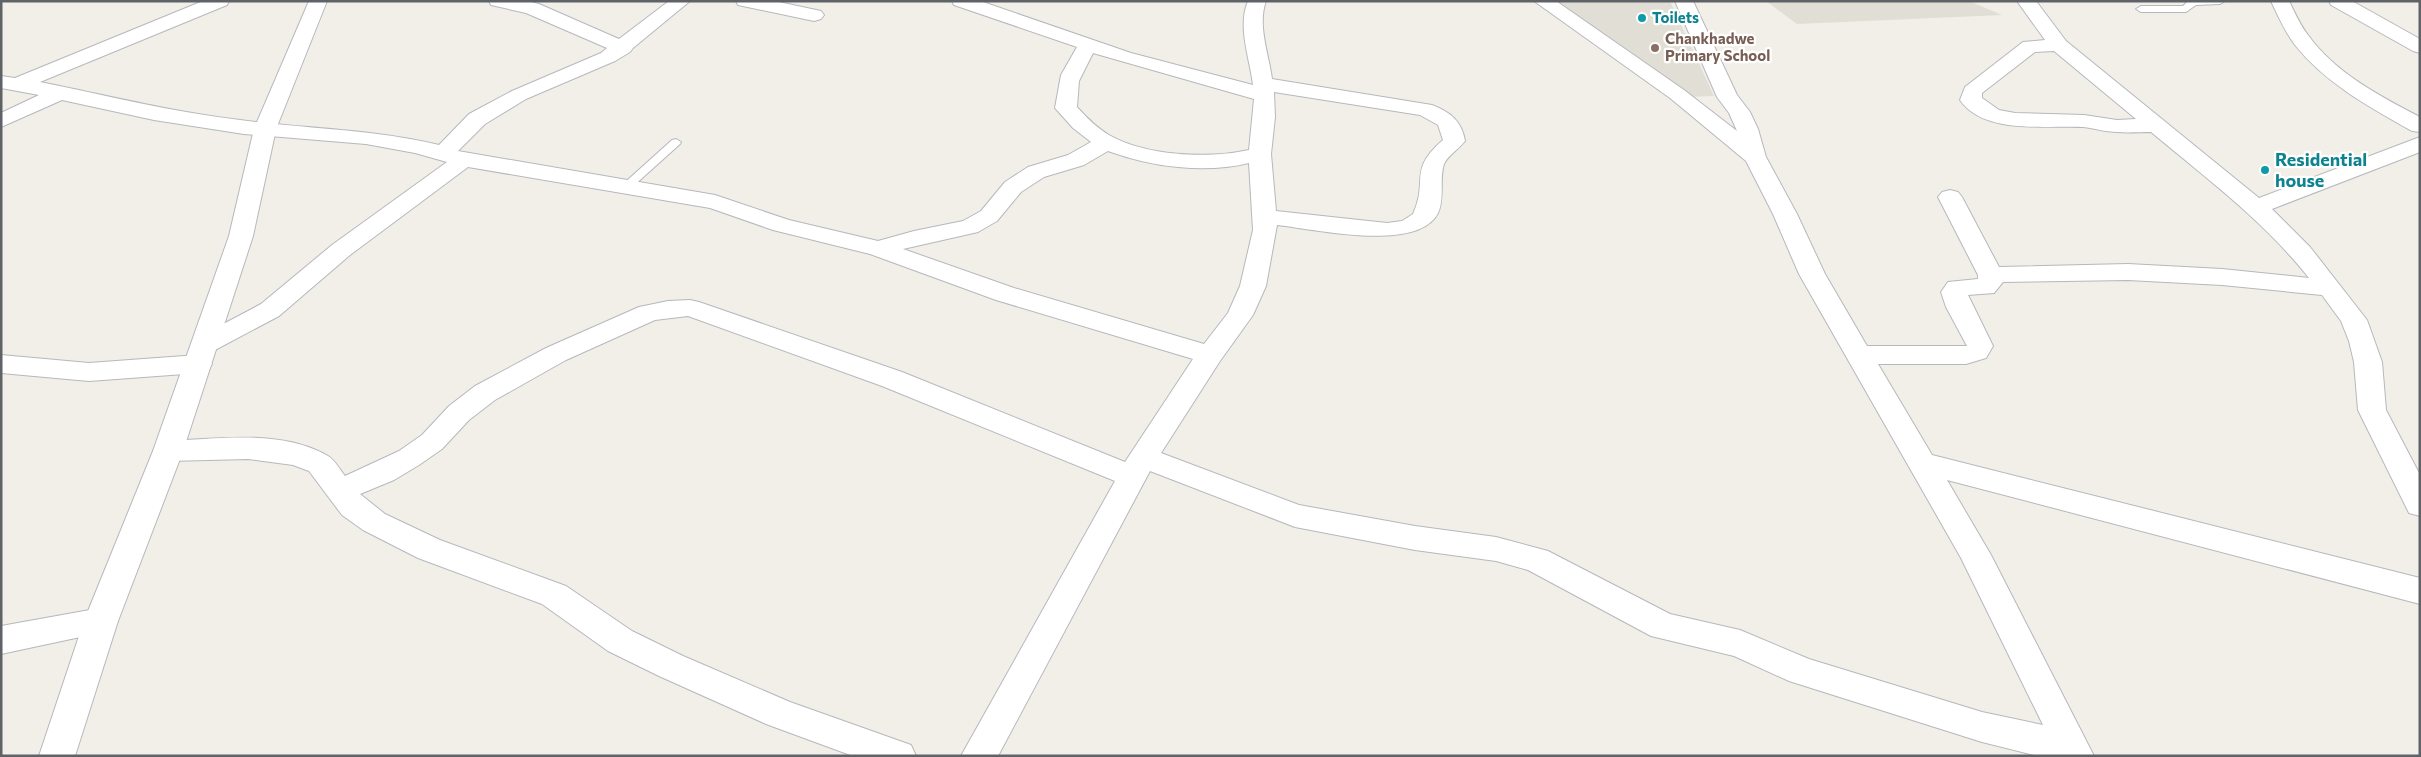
<svg xmlns="http://www.w3.org/2000/svg" width="2421" height="757" viewBox="0 0 2421 757" font-family="Commissioner,sans-serif">
	<rect width="100%" height="100%" fill="#f1efe8"/>
	<!-- education -->
	<g fill="#e1ded6">
		<path d="M1549 1H1670L1714 96 1687 97Z"/>
		<path d="M1766 1H1969L2002 15 1797 24Z"/>
	</g>
	<g fill="none" stroke-linecap="round" stroke-linejoin="round">
		<defs>
			<g id="service">
				<path d="M2188 1H2225L2220 4 2196 5 2186 12H2141L2136 9 2141 6H2183Z"/>
				<path d="M676 139 681 142 680 144 630 189H622V185L672 140Z"/>
			</g>
			<g id="minor">
				<path d="M203 1H229L227 5 40 82C105 95 172 112 240 120 307 129 373 129 439 145L469 114 512 91 601 53 607 48 526 13 491 5 489 1H527L539 4 619 39 669 1H690L633 48 630 52 615 61 526 99 485 124 458 151 715 195 789 220 878 241 914 231 963 221 981 211 1005 182 1028 167 1068 155 1091 142 1073 128 1055 108 1061 75 1077 47 954 5 952 1H980L1131 53 1253 85C1250 59 1237 27 1248 1H1266C1257 26 1269 54 1272 79L1432 105C1450 112 1462 121 1465 141 1459 149 1448 155 1444 164 1439 179 1445 198 1438 213 1418 253 1314 229 1277 225L1266 286 1253 315 1220 361 1161 453 1299 505 1415 526 1496 537 1548 551 1670 614 1740 630 1809 659 1982 712 2043 725 1961 558 1799 274 1773 214 1746 161 1670 98 1534 1H1556L1684 90 1737 131 1729 113 1717 97 1675 1H1693L1737 95 1750 112 1758 129 1766 157 1797 214 1825 274 1867 346H1967L1946 307 1941 292 1948 282 1978 279V275L1938 197 1942 192 1950 190 1958 192 1962 197 1999 267 2128 264 2222 269 2309 278C2264 221 2206 178 2151 132 2140 132 2128 133 2117 132 2105 132 2094 128 2083 127 2046 125 1984 135 1960 100L1965 87 2023 42 2045 40 2017 1H2036L2066 41 2259 198 2420 137V152L2272 209 2310 247 2367 320 2382 362 2386 410 2420 475V516L2409 513 2358 410 2354 362 2349 341 2341 321 2322 295 2222 285 2128 280 2003 282 1994 293 1968 295 1993 346 1986 358 1966 364H1878L1932 455 2420 578V604L1947 480 1991 555 2094 756H2038L1982 742 1789 681 1734 656 1651 636 1528 570 1496 561 1415 550 1295 527 1150 471 998 756H961L1115 481 882 386 688 316 655 320 566 360 495 400 469 420 442 449 419 465 394 480 360 494 385 514 440 540 566 586 632 631 683 656 790 702 911 745 916 756H853L766 724 659 676 608 651 542 604 418 558 363 530 342 515 309 471 293 465 248 459 168 461 158 458 153 451 158 444 168 441C218 439 282 429 328 456 335 460 340 470 345 476L399 451 422 435 449 406 475 386 546 348 639 307 668 301 690 300 699 302 902 372 1125 462 1193 359 996 300 870 254 773 230 710 208 468 167 350 255 279 316 213 351 204 354 195 351 191 345 195 339 261 304 332 245 447 162 415 153 366 144 244 134 154 120 62 100 1 127V113L39 95 1 88V76L15 78ZM2054 51 2136 119 2117 120 2084 115 2015 113 1999 110 1982 98V93L2035 52ZM1093 53 1254 99 1249 150C1208 159 1146 156 1109 135 1097 128 1086 117 1077 107L1079 81ZM1274 92 1420 115 1438 125 1443 140C1407 171 1429 180 1413 214L1402 221 1387 223 1276 211 1271 154 1275 117ZM1108 151C1152 167 1204 174 1249 163L1253 230 1240 286 1228 313 1204 344 1014 288 903 249 978 232 997 221 1021 192 1044 177 1084 165Z"/>
				<path d="M736 1H774L821 11 824 15 821 19 814 21 738 5Z"/>
				<path d="M2271 1H2289C2295 13 2300 25 2308 35 2334 72 2381 97 2420 117V132L2412 131C2371 108 2325 83 2295 45 2285 32 2278 16 2271 1Z"/>
				<path d="M2329 1H2352L2420 39V53L2413 51 2331 5Z"/>
				<path d="M1 355 89 363 198 355 208 358 212 364 208 370 198 373 89 381 1 373Z"/>
				<path d="M101 608 113 612 118 621 113 630 1 654V626Z"/>
			</g>
			<path id="tertiary" d="M309 1H327L276 129 253 236 183 451 118 621 75 756H39L84 621 153 451 229 236 254 129Z"/>
		</defs>
		<!-- service casing -->
		<use href="#service" stroke="#b5b8bc" stroke-width="2"/>
		<!-- minor casing -->
		<use href="#minor" stroke="#b5b8bc" stroke-width="2"/>
		<!-- tertiary casing -->
		<use href="#tertiary" stroke="#b5b8bc" stroke-width="2"/>
		<!-- service -->
		<use href="#service" fill="#fff" fill-rule="evenodd"/>
		<!-- minor -->
		<use href="#minor" fill="#fff" fill-rule="evenodd"/>
		<!-- tertiary -->
		<use href="#tertiary" fill="#fff" fill-rule="evenodd"/>
	</g>
	<!-- markers -->
	<g fill="#0f9aa8" stroke="#fff" stroke-width="2">
		<circle cx="1642" cy="18" r="5"/>
		<circle cx="2265" cy="170" r="5"/>
	</g>
	<circle fill="#8d6e63" stroke="#fff" stroke-width="2" cx="1655" cy="48" r="5"/>
	<g text-anchor="middle" stroke-width="4.5" stroke-linejoin="round" paint-order="stroke">
		<!-- far-culture labels -->
		<g font-size="15" font-weight="bold" fill="#0d838f" stroke="#fff" text-anchor="start">
			<text x="1652" y="23">Toilets</text>
		</g>
		<!-- far-education labels -->
		<g font-size="15" font-weight="bold" fill="#785e54" stroke="#fff" text-anchor="start">
			<text x="1665" y="44">Chankhadwe<tspan x="1665" dy="17">Primary School</tspan></text>
		</g>
		<!-- culture labels -->
		<g font-size="18" font-weight="bold" fill="#0d838f" stroke="#fff" text-anchor="start">
			<text x="2275" y="166">Residential<tspan x="2275" dy="21">house</tspan></text>
		</g>
	</g>
	<!-- border -->
	<rect width="2421" height="757" fill="none" stroke="#5f6368" stroke-width="5"/>
</svg>
